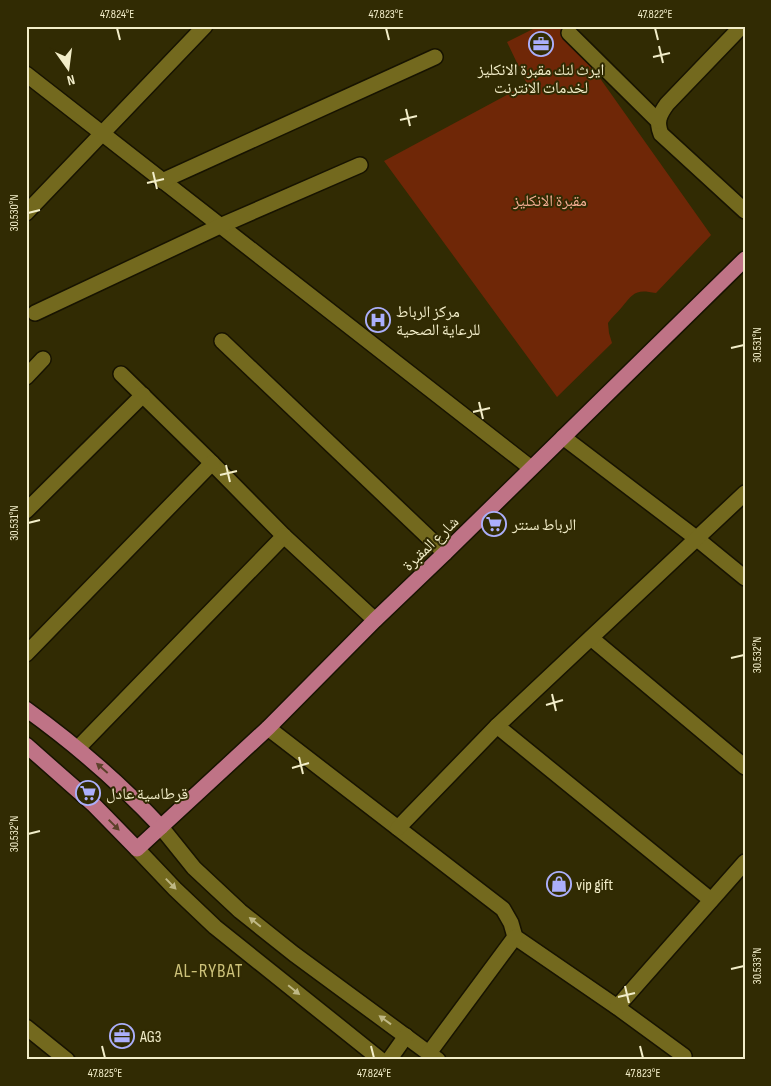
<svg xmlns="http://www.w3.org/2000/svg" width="771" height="1086" viewBox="0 0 771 1086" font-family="'Sofia Sans Condensed','Noto Naskh Arabic',sans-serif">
	<rect width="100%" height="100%" fill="#312b03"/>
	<!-- green -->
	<path fill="#6f2707" d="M539 26H563L711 235 656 293C636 289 634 292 622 307 617 313 612 317 608 323L609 333 612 343 557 397 384 161 527 84 507 42Z"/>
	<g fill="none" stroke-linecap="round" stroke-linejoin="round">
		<defs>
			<g id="minor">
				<path d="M742 26 667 104C659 115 656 122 661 134L745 211"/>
				<path d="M569 33 658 121"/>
				<path d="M26 74 531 468"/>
				<path d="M162 181 435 57"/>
				<path d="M26 213 205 26"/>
				<path d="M35 313 220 226 360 165"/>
				<path d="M222 341 445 553"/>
				<path d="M121 374 212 463 284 536 375 620"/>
				<path d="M26 377 43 359"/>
				<path d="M563 437 696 538 745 578"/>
				<path d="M26 511 143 395"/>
				<path d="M591 638 745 767"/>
				<path d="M26 654 212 463"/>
				<path d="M497 726 711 900"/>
				<path d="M268 728 503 909 511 923 515 937 617 1007 684 1056"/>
				<path d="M78 748 284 536"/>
				<path d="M161 827 194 868 240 911 294 954 438 1060"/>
				<path d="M398 828 497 726 745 493"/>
				<path d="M137 849 175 889 215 927 381 1060"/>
				<path d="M617 1007 745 862"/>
				<path d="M26 1027 67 1060"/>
				<path d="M429 1053 515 937"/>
				<path d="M389 1060 406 1036"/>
			</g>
			<g id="major">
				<path d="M26 709C76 745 119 782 161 827"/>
				<path d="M26 745 93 804 137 849 268 728 375 620 445 553 745 259"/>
			</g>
		</defs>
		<!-- minor casing -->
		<use href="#minor" stroke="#171301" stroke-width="18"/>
		<!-- major casing -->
		<use href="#major" stroke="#171301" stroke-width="18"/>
		<!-- minor -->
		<use href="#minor" stroke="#73691e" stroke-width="15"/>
		<!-- major -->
		<use href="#major" stroke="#bf7386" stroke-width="15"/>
	</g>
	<!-- one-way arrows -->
	<defs><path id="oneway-solid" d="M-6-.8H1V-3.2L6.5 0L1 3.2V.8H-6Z" transform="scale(1.25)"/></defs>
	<g fill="#5c412a">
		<use href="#oneway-solid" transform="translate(102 768) rotate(-139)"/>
		<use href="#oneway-solid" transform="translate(114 825) rotate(45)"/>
	</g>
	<g fill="#bfb885">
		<use href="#oneway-solid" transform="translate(171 884) rotate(46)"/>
		<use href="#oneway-solid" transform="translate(255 922) rotate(-141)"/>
		<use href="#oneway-solid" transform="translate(294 990) rotate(39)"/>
		<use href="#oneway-solid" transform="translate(385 1020) rotate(-144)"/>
	</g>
	<!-- ticks -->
	<path fill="none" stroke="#f2edc9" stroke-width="2" d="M117 28 120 40M386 28 389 40M655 28 658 40M659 46 663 63M653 57 670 53M406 109 410 126M400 120 417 116M153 172 157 189M147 183 164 179M28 213 40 210M731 348 744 345M479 402 483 419M473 412 490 408M226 465 230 482M220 475 237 471M28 523 40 520M731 658 744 655M552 694 556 711M546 705 563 700M299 757 303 774M292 768 309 763M28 834 40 831M731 969 744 966M625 986 629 1003M618 997 635 993M102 1046 105 1058M371 1046 374 1058M640 1046 643 1058"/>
	<!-- icons -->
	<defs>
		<symbol id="office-ring" viewBox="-11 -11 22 22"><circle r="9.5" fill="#312b03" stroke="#abaffb" stroke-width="1.5"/><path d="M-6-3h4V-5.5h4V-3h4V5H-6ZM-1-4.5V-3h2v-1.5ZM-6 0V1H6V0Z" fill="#abaffb"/></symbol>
		<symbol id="hospital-ring" viewBox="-11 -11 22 22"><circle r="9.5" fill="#312b03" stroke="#abaffb" stroke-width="1.5"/><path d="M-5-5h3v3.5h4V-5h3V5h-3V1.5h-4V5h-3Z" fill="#abaffb"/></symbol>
		<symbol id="supermarket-ring" viewBox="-11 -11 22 22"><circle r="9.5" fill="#312b03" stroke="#abaffb" stroke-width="1.5"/><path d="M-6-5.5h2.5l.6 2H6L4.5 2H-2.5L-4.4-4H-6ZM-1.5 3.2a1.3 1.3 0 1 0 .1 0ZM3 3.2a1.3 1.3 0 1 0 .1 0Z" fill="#abaffb"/></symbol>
		<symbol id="shop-ring" viewBox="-11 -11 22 22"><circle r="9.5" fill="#312b03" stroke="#abaffb" stroke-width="1.5"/><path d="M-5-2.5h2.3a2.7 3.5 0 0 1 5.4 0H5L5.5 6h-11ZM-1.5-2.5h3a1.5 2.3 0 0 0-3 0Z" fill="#abaffb"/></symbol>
	</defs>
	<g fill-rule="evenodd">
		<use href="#office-ring" x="527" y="30" width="28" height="28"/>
		<use href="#hospital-ring" x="364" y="306" width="28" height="28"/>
		<use href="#supermarket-ring" x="480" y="510" width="28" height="28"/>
		<use href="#supermarket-ring" x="74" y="779" width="28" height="28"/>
		<use href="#shop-ring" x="545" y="870" width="28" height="28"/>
		<use href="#office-ring" x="108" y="1022" width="28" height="28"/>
	</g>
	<g text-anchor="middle" stroke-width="4" stroke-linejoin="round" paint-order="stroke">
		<!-- poi labels -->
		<g font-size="16" fill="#f2edc9" stroke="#312b03" text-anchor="start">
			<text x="541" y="75" text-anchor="middle">ايرث لنك مقبرة الانكليز<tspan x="541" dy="18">لخدمات الانترنت</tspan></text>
			<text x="396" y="317">مركز الرباط<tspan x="396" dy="18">للرعاية الصحية</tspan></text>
			<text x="512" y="530">الرباط سنتر</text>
			<text x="106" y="799">قرطاسية عادل</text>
			<text x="576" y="890">vip gift</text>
			<text x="140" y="1042">AG3</text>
		</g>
		<!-- park labels -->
		<g font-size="16" fill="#f6af95" stroke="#312b03">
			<text x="550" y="206">مقبرة الانكليز</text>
		</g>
		<!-- street labels -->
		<g font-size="16" fill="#f2edc9" stroke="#312b03">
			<text transform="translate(430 543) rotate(-44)" y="6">شارع المقبرة</text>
		</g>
		<!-- quarter labels -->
		<g font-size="19" letter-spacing="1" fill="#cdc27a" stroke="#312b03">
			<text x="209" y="977">AL-RYBAT</text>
		</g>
	</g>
	<!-- border -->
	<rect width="771" height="1086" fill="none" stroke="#312b03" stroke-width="55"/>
	<!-- north arrow -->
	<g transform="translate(68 68) rotate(166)" stroke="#312b03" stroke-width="4" paint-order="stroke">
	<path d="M0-4L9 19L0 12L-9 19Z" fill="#f2edc9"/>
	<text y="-8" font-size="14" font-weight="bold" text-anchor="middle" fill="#f2edc9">N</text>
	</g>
	<rect x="28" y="28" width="716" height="1030" fill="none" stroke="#f2edc9" stroke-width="2"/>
	<g font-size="12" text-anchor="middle" fill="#f2edc9">
		<text x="117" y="18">47.824°E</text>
		<text x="386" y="18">47.823°E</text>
		<text x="655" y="18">47.822°E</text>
		<text transform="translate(14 213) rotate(-90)" y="4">30.530°N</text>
		<text transform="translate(757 345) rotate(-90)" y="4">30.531°N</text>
		<text transform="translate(14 523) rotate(-90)" y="4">30.531°N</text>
		<text transform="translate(757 655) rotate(-90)" y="4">30.532°N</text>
		<text transform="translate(14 834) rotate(-90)" y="4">30.532°N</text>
		<text transform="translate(757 966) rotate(-90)" y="4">30.533°N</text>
		<text x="105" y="1077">47.825°E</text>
		<text x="374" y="1077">47.824°E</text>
		<text x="643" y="1077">47.823°E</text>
	</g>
</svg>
